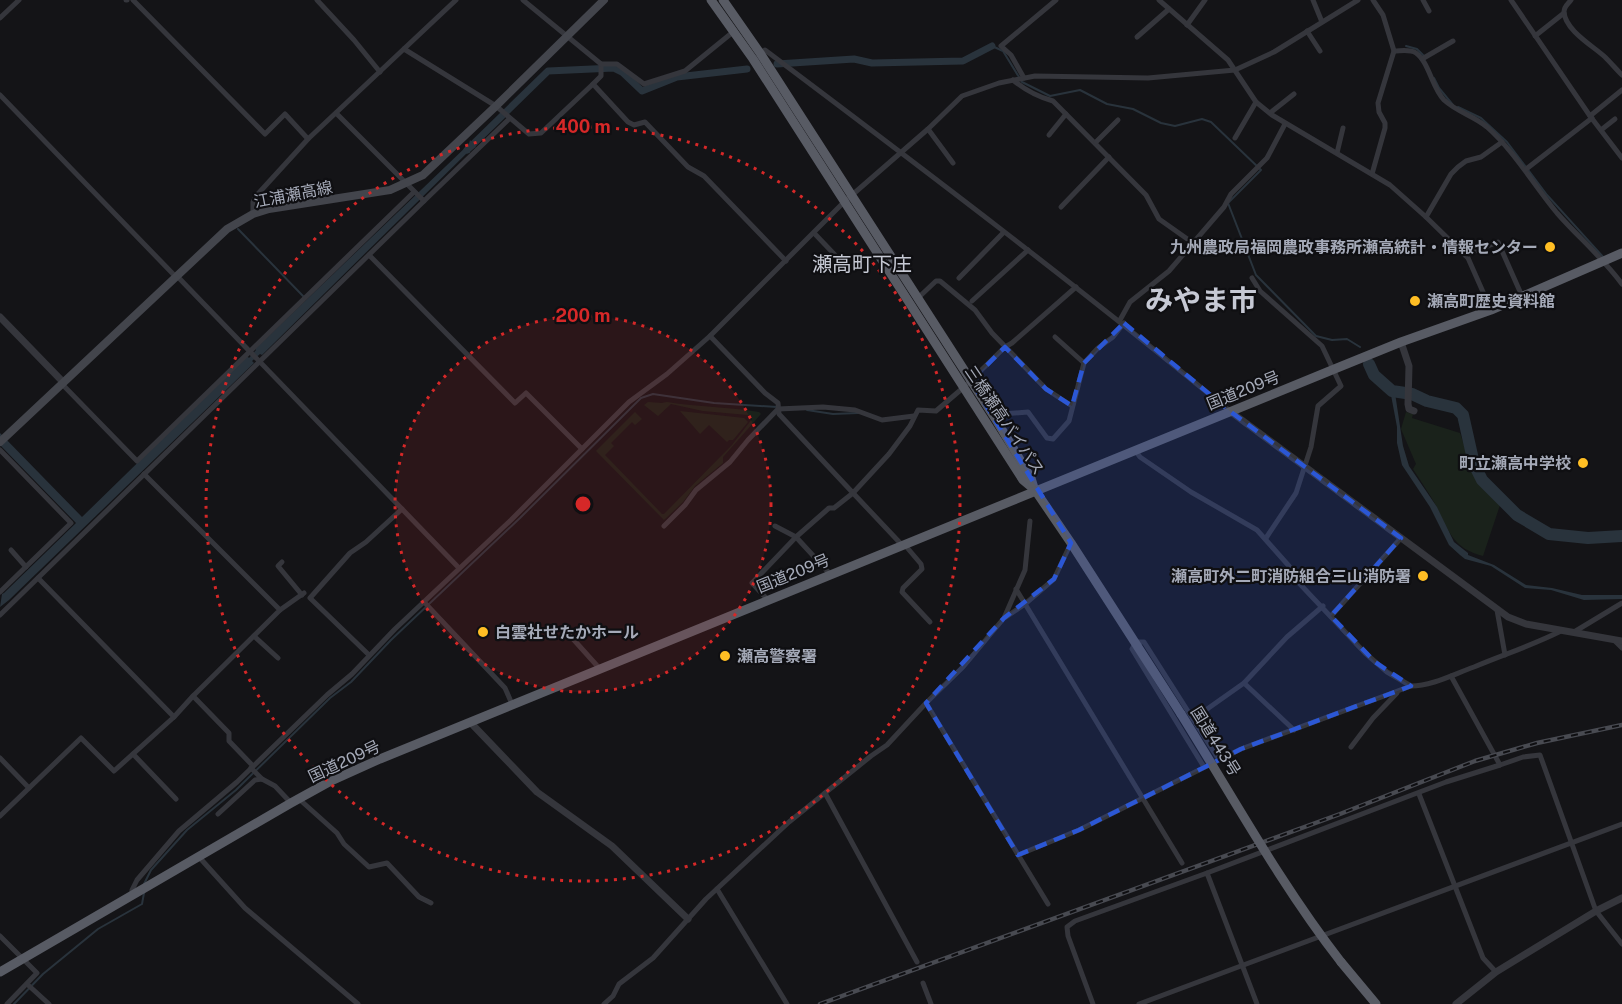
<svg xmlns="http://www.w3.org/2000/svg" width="1622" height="1004" viewBox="0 0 1622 1004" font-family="'Public Sans','Noto Sans JP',sans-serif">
	<rect width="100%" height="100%" fill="#141417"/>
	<!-- green -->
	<g fill="#1a221b">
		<path d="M648 402 662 403 667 402C698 407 729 407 759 412L761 414 723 457V463L695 486 683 502 664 520 596 451 635 412 642 419 635 425 632 422 611 443 614 446 605 455 662 514H664L732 445 752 419 748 415 703 411 671 404 658 416 644 405Z"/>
		<path d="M680 411 744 418 748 422 733 440H729L727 442 709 425 700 434Z"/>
		<path d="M1406 412 1413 414 1412 418 1460 433 1469 460 1481 483 1501 502 1483 556C1451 548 1448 528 1434 502 1427 490 1420 480 1413 469L1416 464 1401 429Z"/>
	</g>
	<!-- water -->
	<g fill="#29333c">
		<path d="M470 140 476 147 470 151V153L468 152 262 355 260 354 252 361 254 363 9 600 0 607 2 594 4 593 76 523 0 445V433L82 517 247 356 249 358 256 350 255 349 469 144Z"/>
		<path d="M1395 393 1403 446 1409 466 1437 507 1454 542 1468 553V555L1494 565 1526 585 1552 588 1582 595H1622V599L1584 600 1551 590 1525 588 1491 566 1465 559 1460 555 1449 545 1430 507 1402 465 1397 443V427L1391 395Z"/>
	</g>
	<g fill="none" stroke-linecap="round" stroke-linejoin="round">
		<!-- stream -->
		<g stroke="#29333c" stroke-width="2">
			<path d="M992 46 1003 51 1022 82 1050 96 1080 90 1107 104 1133 109 1161 123 1175 126 1202 119 1211 122 1261 170 1228 203 1256 275 1316 336 1332 340 1347 339 1360 347"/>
			<path d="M1406 46 1417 49 1424 56"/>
			<path d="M1434 78 1439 88 1453 105"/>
			<path d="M1458 107 1481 118 1507 142 1547 195 1605 259"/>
			<path d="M238 229 303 296"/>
			<path d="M807 410 833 414 858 413"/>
			<path d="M144 884 151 870 187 830 236 790 330 698 351 682 391 640 520 518 641 398 653 394 714 403 777 407"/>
			<path d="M14 1004 43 974 98 929 142 904 144 893"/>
		</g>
		<!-- canal -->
		<g stroke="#29333c" stroke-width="7">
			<path d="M777 64 854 59 872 63 963 61 992 46"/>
			<path d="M467 150 548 71 614 68 622 72 642 91 677 77 747 69"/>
		</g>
		<!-- river -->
		<path stroke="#29333c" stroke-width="12" d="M1369 364 1374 375 1392 391 1412 394 1427 401 1456 408 1463 415 1474 464 1482 480 1517 515 1549 534 1588 538 1622 536"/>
		<!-- minor -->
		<g stroke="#35363c" stroke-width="5">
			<path d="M126 0H127"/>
			<path d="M133 0 265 134 285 114 308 139"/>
			<path d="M317 0 354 40 380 72"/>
			<path d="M523 0 601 64V76L593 84 628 122 634 125 645 122 688 167 704 176 786 261"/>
			<path d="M1159 0 1228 60 1256 102 1272 115 1390 185 1426 217 1468 258 1491 310"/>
			<path d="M1313 0 1322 22"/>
			<path d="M1423 0 1429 11"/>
			<path d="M1511 0 1590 116 1622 158"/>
			<path d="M1571 0C1568 4 1564 6 1564 12 1565 30 1593 46 1605 57 1611 63 1616 69 1622 75"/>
			<path d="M0 18 19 0"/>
			<path d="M1187 25 1205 0"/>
			<path d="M1307 31 1320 51"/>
			<path d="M1535 36 1564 13"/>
			<path d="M1137 37 1169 9"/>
			<path d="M404 49 496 106 529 134 541 133 593 84"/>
			<path d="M1394 51C1401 51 1410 49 1416 53 1429 62 1432 88 1444 100 1457 112 1474 116 1487 127 1515 152 1533 184 1557 213 1578 237 1603 258 1622 284"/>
			<path d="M760 53 765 50C922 168 1079 287 1231 412"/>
			<path d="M1422 59 1453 41"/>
			<path d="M601 64H617L644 84 685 71 733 32"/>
			<path d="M1024 78 1011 55 1001 46 1056 0"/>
			<path d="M1013 80C1025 90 1038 97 1053 101L1146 195 1159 219 1193 243"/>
			<path d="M0 95 175 276"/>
			<path d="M336 113 424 201 509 119"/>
			<path d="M1270 113 1294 94"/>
			<path d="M1590 116 1622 90"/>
			<path d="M928 129 953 163"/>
			<path d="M1601 130 1615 119"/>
			<path d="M1049 135 1066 114"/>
			<path d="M1235 138 1256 102"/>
			<path d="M1096 142 1118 120"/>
			<path d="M1337 153 1343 128"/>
			<path d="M1525 170 1592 118"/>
			<path d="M1372 174 1385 128V123L1379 112 1378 103 1394 51 1383 15 1373 0"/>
			<path d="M1061 207 1109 157"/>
			<path d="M253 214V202L256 196 308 139 456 0"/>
			<path d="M1426 217 1451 174 1458 167 1466 161 1481 157 1502 142"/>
			<path d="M814 233 835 255"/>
			<path d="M369 255 515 403 526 393 582 449"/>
			<path d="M1465 255 1498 242 1522 296"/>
			<path d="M176 275 459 568"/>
			<path d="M959 278 1004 232"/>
			<path d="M1252 278 1260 291 1322 346 1341 386 1318 406 1311 447 1296 493 1266 538"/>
			<path d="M918 298 936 281H940L975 310 992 333 1046 389 1072 406"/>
			<path d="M972 301 1028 250"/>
			<path d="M1120 320 1130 302 1169 271 1224 207 1231 194 1267 158 1285 124"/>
			<path d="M710 336 765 393 778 403 779 414 853 493 889 454 910 426 918 410 936 411 964 387 1005 347 1012 343 1076 287"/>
			<path d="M1055 337 1084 363"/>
			<path d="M61 383 137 461 414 192"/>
			<path d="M995 418 1002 414 1028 412 1047 438 1053 439 1069 421 1084 363 1098 348 1113 337 1124 323"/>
			<path d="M0 450 71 523 0 592"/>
			<path d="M1135 450 1140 457 1191 492 1257 530 1289 566 1298 582 1365 653 1387 672 1411 686"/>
			<path d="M664 526 685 505 696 490 730 462 748 440 778 409 823 407 855 410 882 420 914 416"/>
			<path d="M775 526 796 537 830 574"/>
			<path d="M904 544 921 564 922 569 903 588 902 592 930 622"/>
			<path d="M11 550 26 567"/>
			<path d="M282 562 278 566 302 595"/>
			<path d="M38 578 174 717"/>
			<path d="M1016 589 1182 863"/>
			<path d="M768 600 752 583 796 537 829 508H834L853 493 902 545"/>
			<path d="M424 602 505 688 512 704"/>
			<path d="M280 610 304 593"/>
			<path d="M1497 610 1505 655"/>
			<path d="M0 615 424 201"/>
			<path d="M1331 616 1401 538"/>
			<path d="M1006 617 1025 604 1054 579 1071 543"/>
			<path d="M565 630 600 669"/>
			<path d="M1574 632 1622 603"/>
			<path d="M254 636 278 658"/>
			<path d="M1613 639 1622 648"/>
			<path d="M369 655 310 598 350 553 366 542 402 509"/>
			<path d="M1451 676 1500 765 1523 757 1540 755 1596 911 1622 944"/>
			<path d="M1244 683 1294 730"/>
			<path d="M193 696 229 733V741L253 766"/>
			<path d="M926 703 1048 904"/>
			<path d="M1193 719 1244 683 1287 637 1323 606"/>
			<path d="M1351 747 1373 718 1397 693"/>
			<path d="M133 754 176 799"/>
			<path d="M0 758 29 788"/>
			<path d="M1204 767 1132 649 1136 642H1144L1219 760"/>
			<path d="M251 768 262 779"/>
			<path d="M825 793 917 962"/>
			<path d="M1419 794 1483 958 1496 972"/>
			<path d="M299 799 337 833 344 844 369 867 387 863 419 897 431 903"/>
			<path d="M218 814 255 780 262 779 275 786 291 803"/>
			<path d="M0 816 81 738 114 771 174 717 193 696 280 610 144 474"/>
			<path d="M1018 855 1079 830 1241 749 1411 686C1432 686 1454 674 1474 667 1503 655 1533 645 1561 631"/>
			<path d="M199 857 245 908 358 1004"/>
			<path d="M1207 873 1446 782 1500 765"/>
			<path d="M717 889 787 1004"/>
			<path d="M132 897V890L137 880 179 831 237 782 327 695 352 674 395 629 511 520 629 402 667 374 710 336 844 202 928 129 962 96 999 83 1035 76 1148 78 1235 70 1274 52 1358 0"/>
			<path d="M0 936 37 973 7 1004"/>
			<path d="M923 983 931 1004"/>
			<path d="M27 984 49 1004"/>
			<path d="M604 1004 613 996 619 984 653 958 706 899 789 822 871 756 887 745 926 703 963 667 1004 618 1025 570 1030 521"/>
			<path d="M1093 1004 1068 936 1067 927 1075 921 1207 873 1257 1004"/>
			<path d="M1139 1004 1622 824"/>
		</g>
		<!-- tertiary -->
		<g stroke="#35363c" stroke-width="7">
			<path d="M0 317 63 382"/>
			<path d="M1401 342 1409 366 1408 404 1409 409 1414 411"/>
			<path d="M1231 412 1508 617 1526 624 1622 641"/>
			<path d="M470 722 537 792 612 846 688 919"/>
			<path d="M1456 1004 1496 972 1596 911 1622 898"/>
		</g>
		<!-- secondary -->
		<path stroke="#43454c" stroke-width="8" d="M0 442 227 229 253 214 269 209 390 190 423 175 496 106 604 0"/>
		<!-- trunk -->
		<g stroke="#585b64" stroke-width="9">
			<path d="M711 0 753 59 1023 480 1035 490 1071 543 1181 714"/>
			<path d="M723 0 760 53 995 418 1031 478 1034 488"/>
			<path d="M1341 962 1376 1004"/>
			<path d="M0 972 291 803 329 782 380 759 1332 370 1401 342 1491 310 1622 253"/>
		</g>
		<defs>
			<path id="rail" d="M820 1004 1340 814 1475 761 1537 743 1622 725"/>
		</defs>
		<!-- rail casing -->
		<use href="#rail" stroke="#484a51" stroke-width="4.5"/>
		<!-- rail -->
		<use href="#rail" stroke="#0f0f12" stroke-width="2" stroke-dasharray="7" stroke-linecap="butt"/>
		<!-- trunk-bridge -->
		<path stroke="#585b64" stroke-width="9" d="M1181 714C1233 797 1281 885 1341 962"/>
	</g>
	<!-- marked area -->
	<path fill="#2b57d5" fill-opacity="0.2" stroke="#2b57d5" stroke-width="4.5" stroke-dasharray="12 8" stroke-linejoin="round" d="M1124 323 1231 412 1401 538 1331 616 1375 662 1411 686 1241 749 1079 830 1018 855 926 703 1004 618 1054 579 1071 543 971 381 1005 347 1046 389 1072 406 1084 363Z"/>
	<!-- distance rings -->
	<circle cx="583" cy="504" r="188" fill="#d62828" fill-opacity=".12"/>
	<g fill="none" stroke="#d62828" stroke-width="3" stroke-dasharray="3 6">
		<circle cx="583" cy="504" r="188"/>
		<circle cx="583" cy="504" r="377"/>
	</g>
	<!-- markers -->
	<g fill="#ffbe24" stroke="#0f0f12" stroke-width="2">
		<circle cx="1550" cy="247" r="6"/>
		<circle cx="1415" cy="301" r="6"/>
		<circle cx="1583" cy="463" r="6"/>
		<circle cx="1423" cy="576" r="6"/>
		<circle cx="483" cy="632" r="6"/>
		<circle cx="725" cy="656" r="6"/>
	</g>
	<g text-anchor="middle" stroke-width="4.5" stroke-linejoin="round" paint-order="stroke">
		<!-- street labels -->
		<g font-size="16" fill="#a5aab8" stroke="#0f0f12">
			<text transform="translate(293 194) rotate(-11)" y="6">江浦瀬高線</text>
			<text transform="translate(1243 390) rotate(-22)" y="6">国道209号</text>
			<text transform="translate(1005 420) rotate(56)" y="6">三橋瀬高バイパス</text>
			<text transform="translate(793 573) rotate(-22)" y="6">国道209号</text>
			<text transform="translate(1216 741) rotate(58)" y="6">国道443号</text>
			<text transform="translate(344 761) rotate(-25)" y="6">国道209号</text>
		</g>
		<!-- poi labels -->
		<g font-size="16" font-weight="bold" fill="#a5aab8" stroke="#0f0f12" text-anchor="end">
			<text x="1538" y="253">九州農政局福岡農政事務所瀬高統計・情報センター</text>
			<text x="1427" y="307" text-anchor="start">瀬高町歴史資料館</text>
			<text x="1571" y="469">町立瀬高中学校</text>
			<text x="1411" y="582">瀬高町外二町消防組合三山消防署</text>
			<text x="495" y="638" text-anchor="start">白雲社せたかホール</text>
			<text x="737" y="662" text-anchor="start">瀬高警察署</text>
		</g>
		<!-- quarter labels -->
		<g font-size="20" fill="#c6c9d4" stroke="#0f0f12">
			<text x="862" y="271">瀬高町下庄</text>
		</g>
		<!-- town labels -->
		<g font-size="28" font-weight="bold" fill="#c6c9d4" stroke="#0f0f12">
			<text x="1201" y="310">みやま市</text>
		</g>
	</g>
	<circle cx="583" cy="504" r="9" fill="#d62828" stroke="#0f0f12" stroke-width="3"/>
	<g font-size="18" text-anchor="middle" font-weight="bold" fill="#d62828" stroke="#0f0f12" stroke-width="4.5" stroke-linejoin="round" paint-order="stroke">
		<text x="583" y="133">400 m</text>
		<text x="583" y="322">200 m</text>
	</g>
</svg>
